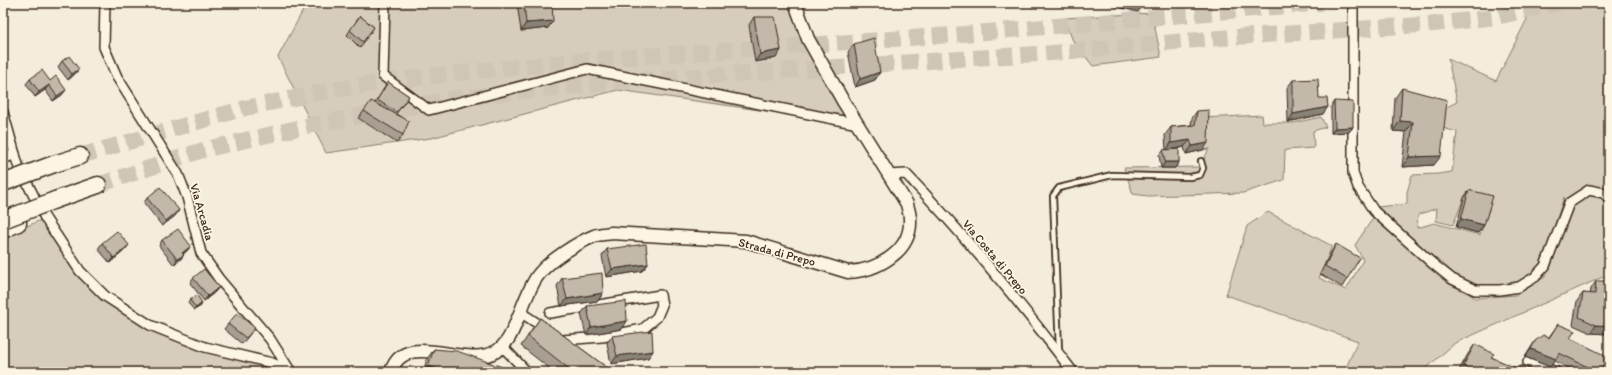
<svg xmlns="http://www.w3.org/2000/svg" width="1612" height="375" viewBox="0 0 1612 375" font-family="Itim,sans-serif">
	<rect width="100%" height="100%" fill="#f4eddd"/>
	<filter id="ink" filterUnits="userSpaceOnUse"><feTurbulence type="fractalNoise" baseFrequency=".025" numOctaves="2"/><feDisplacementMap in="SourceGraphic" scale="8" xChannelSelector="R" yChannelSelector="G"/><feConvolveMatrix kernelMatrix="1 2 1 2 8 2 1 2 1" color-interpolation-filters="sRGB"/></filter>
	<g filter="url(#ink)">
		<!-- green -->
		<g fill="#d6cdbd" stroke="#887c6e" fill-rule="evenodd">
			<path d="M307 3H795L858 124 618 90 431 138 326 153 278 57Z"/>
			<path d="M1535 3H1609V264L1605 276 1455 343 1422 372H1344L1358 341 1226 295 1247 226 1268 212 1332 246 1319 278 1346 290 1363 260 1355 245 1373 218 1431 267 1475 298 1516 295 1545 277 1564 197 1543 262 1535 277 1519 287 1475 290 1452 279 1376 207 1407 204V192L1412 175 1438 174 1452 172 1457 132 1439 127 1440 110 1457 102 1448 59 1496 81ZM1465 195 1491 204 1480 235 1434 223 1417 228 1418 215 1437 208 1436 221 1453 225Z"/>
			<path d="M1152 13 1161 57 1093 66 1073 41 1064 18Z"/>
			<path d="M1262 115 1263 123H1293L1321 117 1326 127 1313 131 1314 148 1285 150 1284 180 1243 193 1148 196 1133 194 1124 168 1200 167 1209 149 1203 150V118Z"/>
			<path d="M45 218 80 271 150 325 292 372H3V237Z"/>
		</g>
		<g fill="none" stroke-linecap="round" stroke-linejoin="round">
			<!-- highway-tunnel -->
			<g stroke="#cfc6b7" stroke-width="16" stroke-dasharray="16 8" stroke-linecap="butt">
				<path d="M80 156 245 108 338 89 421 77 586 60 952 35 1322 3"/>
				<path d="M98 185 203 150 311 125 456 98 625 81 1051 53 1220 38 1434 24 1496 17 1559 3"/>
			</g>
			<defs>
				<path id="lane" d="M1059 350 1053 196 1059 188 1112 175 1190 177 1200 175 1203 168 1201 161"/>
				<g id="street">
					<path d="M105 3 104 47 117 77 178 174 187 197 201 253 219 279 270 339 289 369"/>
					<path d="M385 3 383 76 429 110 587 69 858 124"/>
					<path d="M1353 3V173L1358 187 1374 211 1432 263 1452 279 1475 290H1500L1519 287 1535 277 1545 266 1569 203 1589 190 1604 193 1609 199"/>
					<path d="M3 112 18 165 45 218 80 271 105 296 150 325 205 347 272 363 290 370"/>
					<path d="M3 159 15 154"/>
					<path d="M889 175 906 174C966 236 1021 304 1073 372"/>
					<path d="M520 312 546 329"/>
					<path d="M550 313 660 295 662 305 657 317 643 329 602 337 562 340"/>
					<path d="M502 346 527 372"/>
					<path d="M1528 362 1556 372"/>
				</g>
				<path id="secondary" d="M391 372C404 328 464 369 495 352 508 345 513 330 518 318 523 306 531 283 539 274 550 260 577 243 594 236 599 234 606 234 612 233L746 241 848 272C876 271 912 252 910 219 910 214 908 209 907 204L843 101 808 39 795 3"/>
				<g id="highway">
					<path d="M54 164 80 156"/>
					<path d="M55 200 98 185"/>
					<path d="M3 230 18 223"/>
				</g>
			</defs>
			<!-- lane casing -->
			<use href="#lane" stroke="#3b2a1e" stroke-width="8"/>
			<!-- street casing -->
			<use href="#street" stroke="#3b2a1e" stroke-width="12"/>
			<!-- secondary casing -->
			<use href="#secondary" stroke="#3b2a1e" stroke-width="15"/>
			<!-- highway casing -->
			<use href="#highway" stroke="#3b2a1e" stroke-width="19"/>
			<!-- lane -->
			<use href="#lane" stroke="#fcf5e5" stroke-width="4.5"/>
			<!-- street -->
			<use href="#street" stroke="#fcf5e5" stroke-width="9"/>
			<!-- secondary -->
			<use href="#secondary" stroke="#fcf5e5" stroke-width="12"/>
			<!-- highway -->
			<use href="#highway" stroke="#fcf5e5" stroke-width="16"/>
			<defs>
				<g id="highway-bridge">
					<path d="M3 183 54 164"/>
					<path d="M3 220 55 200"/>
				</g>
			</defs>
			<!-- highway-bridge casing -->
			<use href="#highway-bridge" stroke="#3b2a1e" stroke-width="19" stroke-linecap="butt"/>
			<!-- highway-bridge -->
			<use href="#highway-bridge" stroke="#fcf5e5" stroke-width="16"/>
		</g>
		<!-- wall -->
		<g fill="#a89f92" stroke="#3b2a1e">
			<path d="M517 3H552L548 28 521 31Z"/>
			<path d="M360 16 374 27 360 48 347 35Z"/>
			<path d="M754 17 776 58 755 62 749 25Z"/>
			<path d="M854 44 880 72 875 80 855 87 848 52Z"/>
			<path d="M62 61 75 74 68 80 58 67Z"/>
			<path d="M30 79 50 81 62 95 53 101 45 90 35 97 26 84Z"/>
			<path d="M1293 80 1319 98 1323 114 1288 122 1287 88Z"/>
			<path d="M388 82 409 96 396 114 403 135 397 143 358 118 364 111 375 103Z"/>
			<path d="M1402 88 1434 165 1402 167 1406 132 1393 131 1395 98Z"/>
			<path d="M1334 101 1353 127 1349 132 1331 133V107Z"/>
			<path d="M1197 111 1203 150 1186 154 1184 147 1177 149 1179 162 1175 168H1161L1159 155 1163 150H1166L1165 135 1171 127 1191 125 1192 118Z"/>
			<path d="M1469 190 1484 225 1478 233 1456 227 1464 198Z"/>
			<path d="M147 198 179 210 175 216 162 226 144 203Z"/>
			<path d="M162 240 187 251 183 254 180 260 174 265 159 246Z"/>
			<path d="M102 243 125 250 110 263 98 249Z"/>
			<path d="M1336 244 1347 279 1342 287 1320 274 1331 252Z"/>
			<path d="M607 249 648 264 642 271 606 277 602 256Z"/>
			<path d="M193 278 219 287 215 292 204 301 190 283Z"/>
			<path d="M562 278 603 293 598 301 561 306 557 286Z"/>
			<path d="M1596 281 1607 334 1591 333 1573 325 1577 301 1583 293 1590 294 1591 289Z"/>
			<path d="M190 300 201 306 194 310 188 303Z"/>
			<path d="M587 306 627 321 622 329 586 335 581 314Z"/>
			<path d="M540 318 613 372H554L521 346Z"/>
			<path d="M228 324 251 333 242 344 224 329Z"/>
			<path d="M1558 324 1570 338 1601 372H1577L1554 361 1550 367 1525 357 1535 341 1549 337Z"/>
			<path d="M612 336 653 351 648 358 611 364 607 343Z"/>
			<path d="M1475 344 1491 357 1518 369 1535 372H1458L1468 354Z"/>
			<path d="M434 349 516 372H423L427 359Z"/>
		</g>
		<!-- shaded-wall -->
		<g fill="#888277" stroke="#3b2a1e">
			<path d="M1102 3H1144L1138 12Z"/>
			<path d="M553 21 548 28 521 31 526 23Z"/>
			<path d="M781 50 776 58 755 62 760 54Z"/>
			<path d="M79 69 75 74 68 80 72 74Z"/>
			<path d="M880 72 875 80 855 87 860 79Z"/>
			<path d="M49 85 45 90 35 97 39 92Z"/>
			<path d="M66 90 62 95 53 101 57 96Z"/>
			<path d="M1328 107 1323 114 1288 122 1293 114Z"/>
			<path d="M1400 121 1413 122 1406 132 1393 131Z"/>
			<path d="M1353 127 1349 132 1331 133 1335 128Z"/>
			<path d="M1190 140 1184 147 1166 151 1171 143Z"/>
			<path d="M1208 143 1203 150 1186 154 1192 146Z"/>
			<path d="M1441 156 1434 165 1402 167 1409 157Z"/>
			<path d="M1165 162H1179L1175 168H1161Z"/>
			<path d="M179 210 175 216 162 226 166 221Z"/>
			<path d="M1461 219 1484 225 1478 233 1456 227Z"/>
			<path d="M129 245 125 250 110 263 114 258Z"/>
			<path d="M191 246 187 251 178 258 182 253Z"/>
			<path d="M184 255 180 260 174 265 177 259Z"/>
			<path d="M648 264 642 271 606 277 612 269Z"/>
			<path d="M219 287 215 292 204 301 208 296Z"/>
			<path d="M603 293 598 301 561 306 567 299Z"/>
			<path d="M202 303 201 306 194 310 196 308Z"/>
			<path d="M627 321 622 329 586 335 591 327Z"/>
			<path d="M1596 325 1609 326V332L1607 334 1591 333Z"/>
			<path d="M1531 349 1556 359 1550 367 1525 357Z"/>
			<path d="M653 351 648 358 611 364 617 356Z"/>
			<path d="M428 366 447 372H424Z"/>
		</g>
		<!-- building -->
		<g fill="#c3b9aa" stroke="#3b2a1e">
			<path d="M524 3H552L553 21 526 23Z"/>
			<path d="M360 16 374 27 363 42 350 30Z"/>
			<path d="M754 17H775L781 50 760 54Z"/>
			<path d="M874 38 880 72 860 79 854 44Z"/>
			<path d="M69 56 79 69 72 74 62 61Z"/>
			<path d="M42 70 50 81 56 76 66 90 57 96 49 85 39 92 30 79Z"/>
			<path d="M1318 79 1319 98H1327L1328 107 1293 114V80Z"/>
			<path d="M388 82 409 96 397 112 377 100Z"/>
			<path d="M1402 88 1447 100 1441 156 1409 157 1413 122 1400 121Z"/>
			<path d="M371 101 409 121 403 135 364 111Z"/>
			<path d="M1334 101 1353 102V127L1335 128Z"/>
			<path d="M1209 110 1208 143 1192 146 1190 140 1171 143V127L1195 125 1197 111Z"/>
			<path d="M1179 149V162H1165L1163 150Z"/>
			<path d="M160 187 179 210 166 221 147 198Z"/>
			<path d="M1469 190 1493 196 1484 225 1461 219Z"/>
			<path d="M178 229 191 246 182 253 184 255 177 259 162 240Z"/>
			<path d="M117 231 129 245 114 258 102 243Z"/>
			<path d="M646 244 648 264 612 269 607 249Z"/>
			<path d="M1336 244 1360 258 1347 279 1325 266Z"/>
			<path d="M204 269 219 287 208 296 193 278Z"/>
			<path d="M602 273 603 293 567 299 562 278Z"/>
			<path d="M1596 281H1607L1609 282V326L1596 325 1579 317 1583 293 1595 294Z"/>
			<path d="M197 295 202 303 196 308 190 300Z"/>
			<path d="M626 301 627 321 591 327 587 306Z"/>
			<path d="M237 313 255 328 246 338 228 324Z"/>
			<path d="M540 318 613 372H573L528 336Z"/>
			<path d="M1558 324 1575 331 1570 338 1604 355V363L1601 372H1598L1559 353 1556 359 1531 349 1535 341 1543 335 1549 338Z"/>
			<path d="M652 331 653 351 617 356 612 336Z"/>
			<path d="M1475 344 1494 354 1491 357 1518 369 1521 365 1535 372H1475L1463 366Z"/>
			<path d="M434 349 457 351 516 372H447L428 366Z"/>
		</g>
	</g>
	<g text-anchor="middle" stroke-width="3.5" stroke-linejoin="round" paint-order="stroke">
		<!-- street labels -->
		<g font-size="12" fill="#3b2a1e" stroke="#fcf5e5">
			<text transform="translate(202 212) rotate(74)" y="4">Via Arcadia</text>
			<text transform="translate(777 252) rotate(15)" y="4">Strada di Prepo</text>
			<text transform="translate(995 257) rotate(50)" y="4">Via Costa di Prepo</text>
		</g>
	</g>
	<!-- margin -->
	<rect width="1612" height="375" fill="none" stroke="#fcf5e5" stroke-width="16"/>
	<rect x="8" y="8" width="1596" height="359" fill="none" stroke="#3b2a1e" stroke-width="1.5" filter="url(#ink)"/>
</svg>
